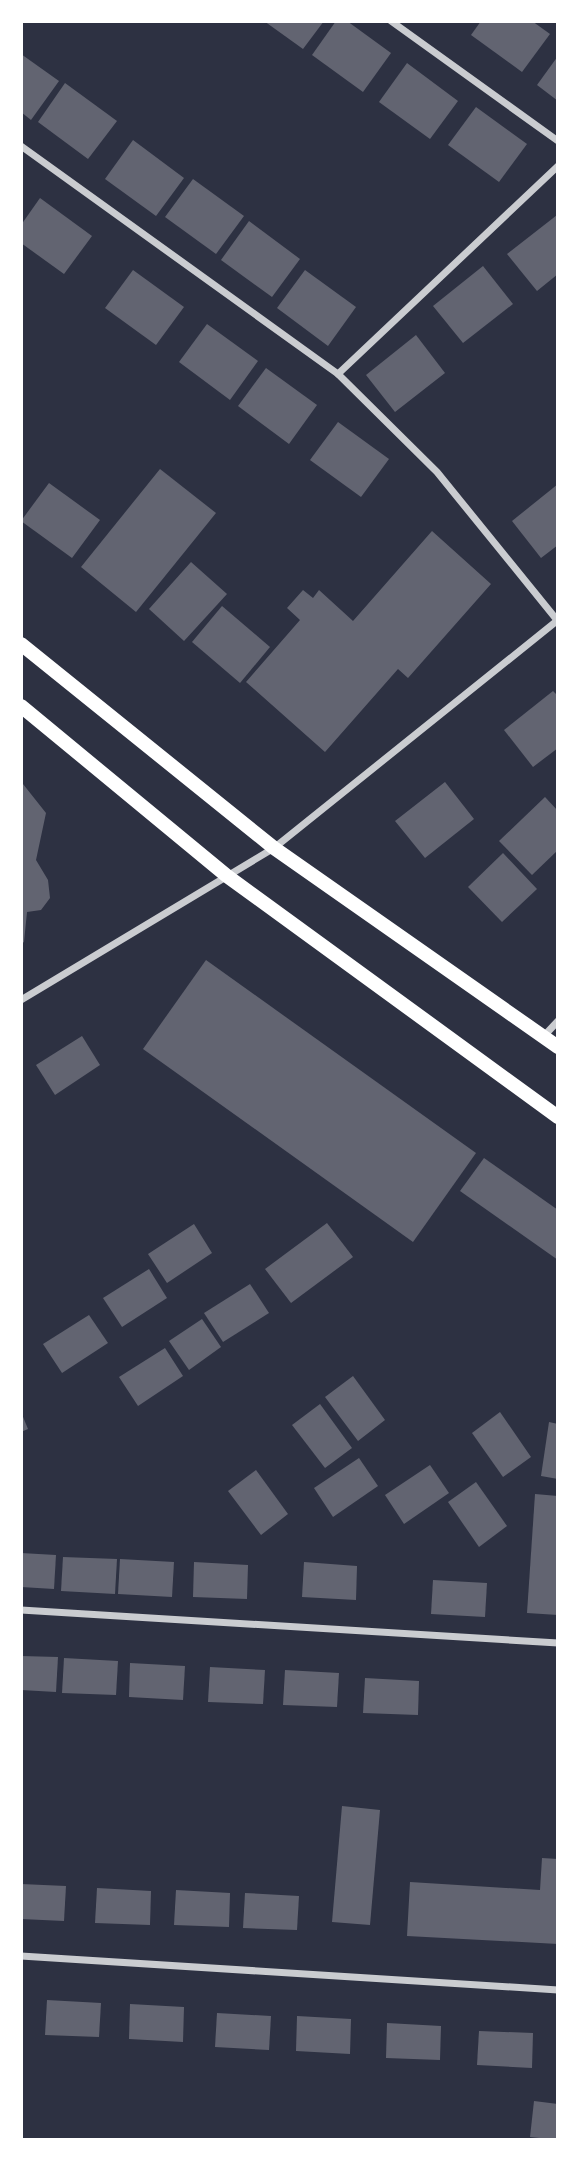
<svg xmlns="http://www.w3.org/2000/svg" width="579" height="2161" viewBox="0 0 579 2161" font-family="'Roboto Serif',serif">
	<rect width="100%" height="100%" fill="#2d3142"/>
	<!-- building -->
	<g fill="#626471">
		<path d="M264 21H324L303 49Z"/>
		<path d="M336 21H347L391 53 363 92 312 55Z"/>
		<path d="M481 21H532L550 34 522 72 471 35Z"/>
		<path d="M21 54 59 81 31 120 21 112Z"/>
		<path d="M558 56V101L537 85Z"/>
		<path d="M407 63 458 101 430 139 379 102Z"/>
		<path d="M65 83 117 121 88 159 38 122Z"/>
		<path d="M476 107 527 144 499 182 448 145Z"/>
		<path d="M133 140 184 178 156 216 105 179Z"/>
		<path d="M193 179 244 216 216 254 165 217Z"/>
		<path d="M40 198 92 236 64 274 21 243V225Z"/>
		<path d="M557 215 558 274 537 291 507 254Z"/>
		<path d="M249 221 300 259 272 297 221 260Z"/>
		<path d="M483 266 513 304 463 343 433 306Z"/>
		<path d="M133 270 184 307 156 345 105 308Z"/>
		<path d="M305 270 356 307 328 346 277 308Z"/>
		<path d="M207 324 258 361 230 400 179 362Z"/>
		<path d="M416 335 445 373 395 412 366 375Z"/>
		<path d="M266 368 317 405 289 444 238 406Z"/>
		<path d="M338 422 389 459 361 497 310 460Z"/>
		<path d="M160 469 216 513 136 612 81 567Z"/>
		<path d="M49 483 100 520 72 558 21 521Z"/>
		<path d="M558 484V545L541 558 512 521Z"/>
		<path d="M432 531 491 584 408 678 398 669 325 752 246 682 300 620 287 608 303 590 313 598 319 590 353 621Z"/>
		<path d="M191 562 227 594 184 641 149 609Z"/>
		<path d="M222 606 270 647 240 683 192 642Z"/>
		<path d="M553 691 558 696V748L533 767 504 730Z"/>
		<path d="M445 782 474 819 425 858 395 821Z"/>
		<path d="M23 784 46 813 36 860 48 880 50 898 41 910 27 912 24 942 21 944V785Z"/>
		<path d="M545 797 558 811V850L532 875 499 841Z"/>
		<path d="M503 853 537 889 502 922 468 887Z"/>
		<path d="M206 960 476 1153 413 1242 143 1049Z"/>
		<path d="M82 1036 100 1065 55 1095 36 1065Z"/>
		<path d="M484 1158 558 1210V1260L460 1191Z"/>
		<path d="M327 1223 353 1257 291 1303 265 1269Z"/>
		<path d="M194 1224 212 1253 167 1283 148 1254Z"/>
		<path d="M149 1269 167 1298 122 1327 103 1298Z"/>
		<path d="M250 1284 269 1313 223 1342 204 1313Z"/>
		<path d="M89 1315 108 1343 62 1373 43 1344Z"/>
		<path d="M202 1319 221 1347 189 1370 169 1341Z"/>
		<path d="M165 1348 183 1376 138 1406 119 1377Z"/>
		<path d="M353 1376 385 1420 358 1441 325 1397Z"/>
		<path d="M320 1404 352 1448 325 1468 292 1425Z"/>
		<path d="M21 1412 28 1429 21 1432Z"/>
		<path d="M500 1412 531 1457 503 1477 472 1433Z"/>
		<path d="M549 1422 558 1424V1479L541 1476Z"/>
		<path d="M359 1458 378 1486 333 1517 314 1488Z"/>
		<path d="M430 1465 449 1493 404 1524 385 1495Z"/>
		<path d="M256 1470 288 1514 261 1535 228 1491Z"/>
		<path d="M476 1482 507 1526 479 1547 448 1502Z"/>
		<path d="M535 1494 558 1496V1615L527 1613Z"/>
		<path d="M21 1553 56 1555 54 1589 21 1587Z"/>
		<path d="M63 1557 117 1559 115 1594 61 1591Z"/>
		<path d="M120 1559 174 1562 172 1597 118 1594Z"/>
		<path d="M194 1562 248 1565 247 1599 193 1597Z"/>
		<path d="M304 1562 357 1566 356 1600 302 1597Z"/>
		<path d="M433 1580 487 1583 485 1617 431 1614Z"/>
		<path d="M21 1656 58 1657 56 1692 21 1690Z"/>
		<path d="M64 1658 118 1661 116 1695 62 1693Z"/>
		<path d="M130 1663 185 1666 183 1700 129 1697Z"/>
		<path d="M210 1667 265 1670 263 1704 208 1702Z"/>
		<path d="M285 1670 339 1673 337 1707 283 1705Z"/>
		<path d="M365 1678 419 1681 418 1715 363 1713Z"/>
		<path d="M342 1806 380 1810 370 1925 332 1922Z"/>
		<path d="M542 1858 558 1859V1944L407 1936 410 1882 540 1890Z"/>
		<path d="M21 1884 66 1886 64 1921 21 1919Z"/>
		<path d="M97 1888 151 1891 150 1925 95 1923Z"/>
		<path d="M176 1890 230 1893 229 1927 174 1925Z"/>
		<path d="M245 1893 299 1896 297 1930 243 1928Z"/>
		<path d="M47 2000 101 2003 99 2037 45 2035Z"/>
		<path d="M130 2004 184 2007 183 2042 129 2039Z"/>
		<path d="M217 2013 271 2016 269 2050 215 2047Z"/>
		<path d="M297 2016 351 2019 350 2054 296 2051Z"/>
		<path d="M387 2023 441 2026 440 2060 386 2058Z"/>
		<path d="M479 2031 533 2033 532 2068 477 2065Z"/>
		<path d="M534 2101 558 2104V2140L530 2137Z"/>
	</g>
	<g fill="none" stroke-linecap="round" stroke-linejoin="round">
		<!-- minor -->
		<g stroke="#caccd0" stroke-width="7">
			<path d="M391 21 558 141"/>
			<path d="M21 146 338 374 437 472 557 620"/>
			<path d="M338 374 558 166"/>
			<path d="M21 1000 274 848 558 620"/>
			<path d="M543 1037 558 1021"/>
			<path d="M21 1610 558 1643"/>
			<path d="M21 1956 558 1990"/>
		</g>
		<!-- secondary -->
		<g stroke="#fff" stroke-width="14">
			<path d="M21 644 274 848 558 1047"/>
			<path d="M21 706 227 876 558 1117"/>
		</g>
	</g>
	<!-- border -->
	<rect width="579" height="2161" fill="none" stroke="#ffffff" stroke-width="46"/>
</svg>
